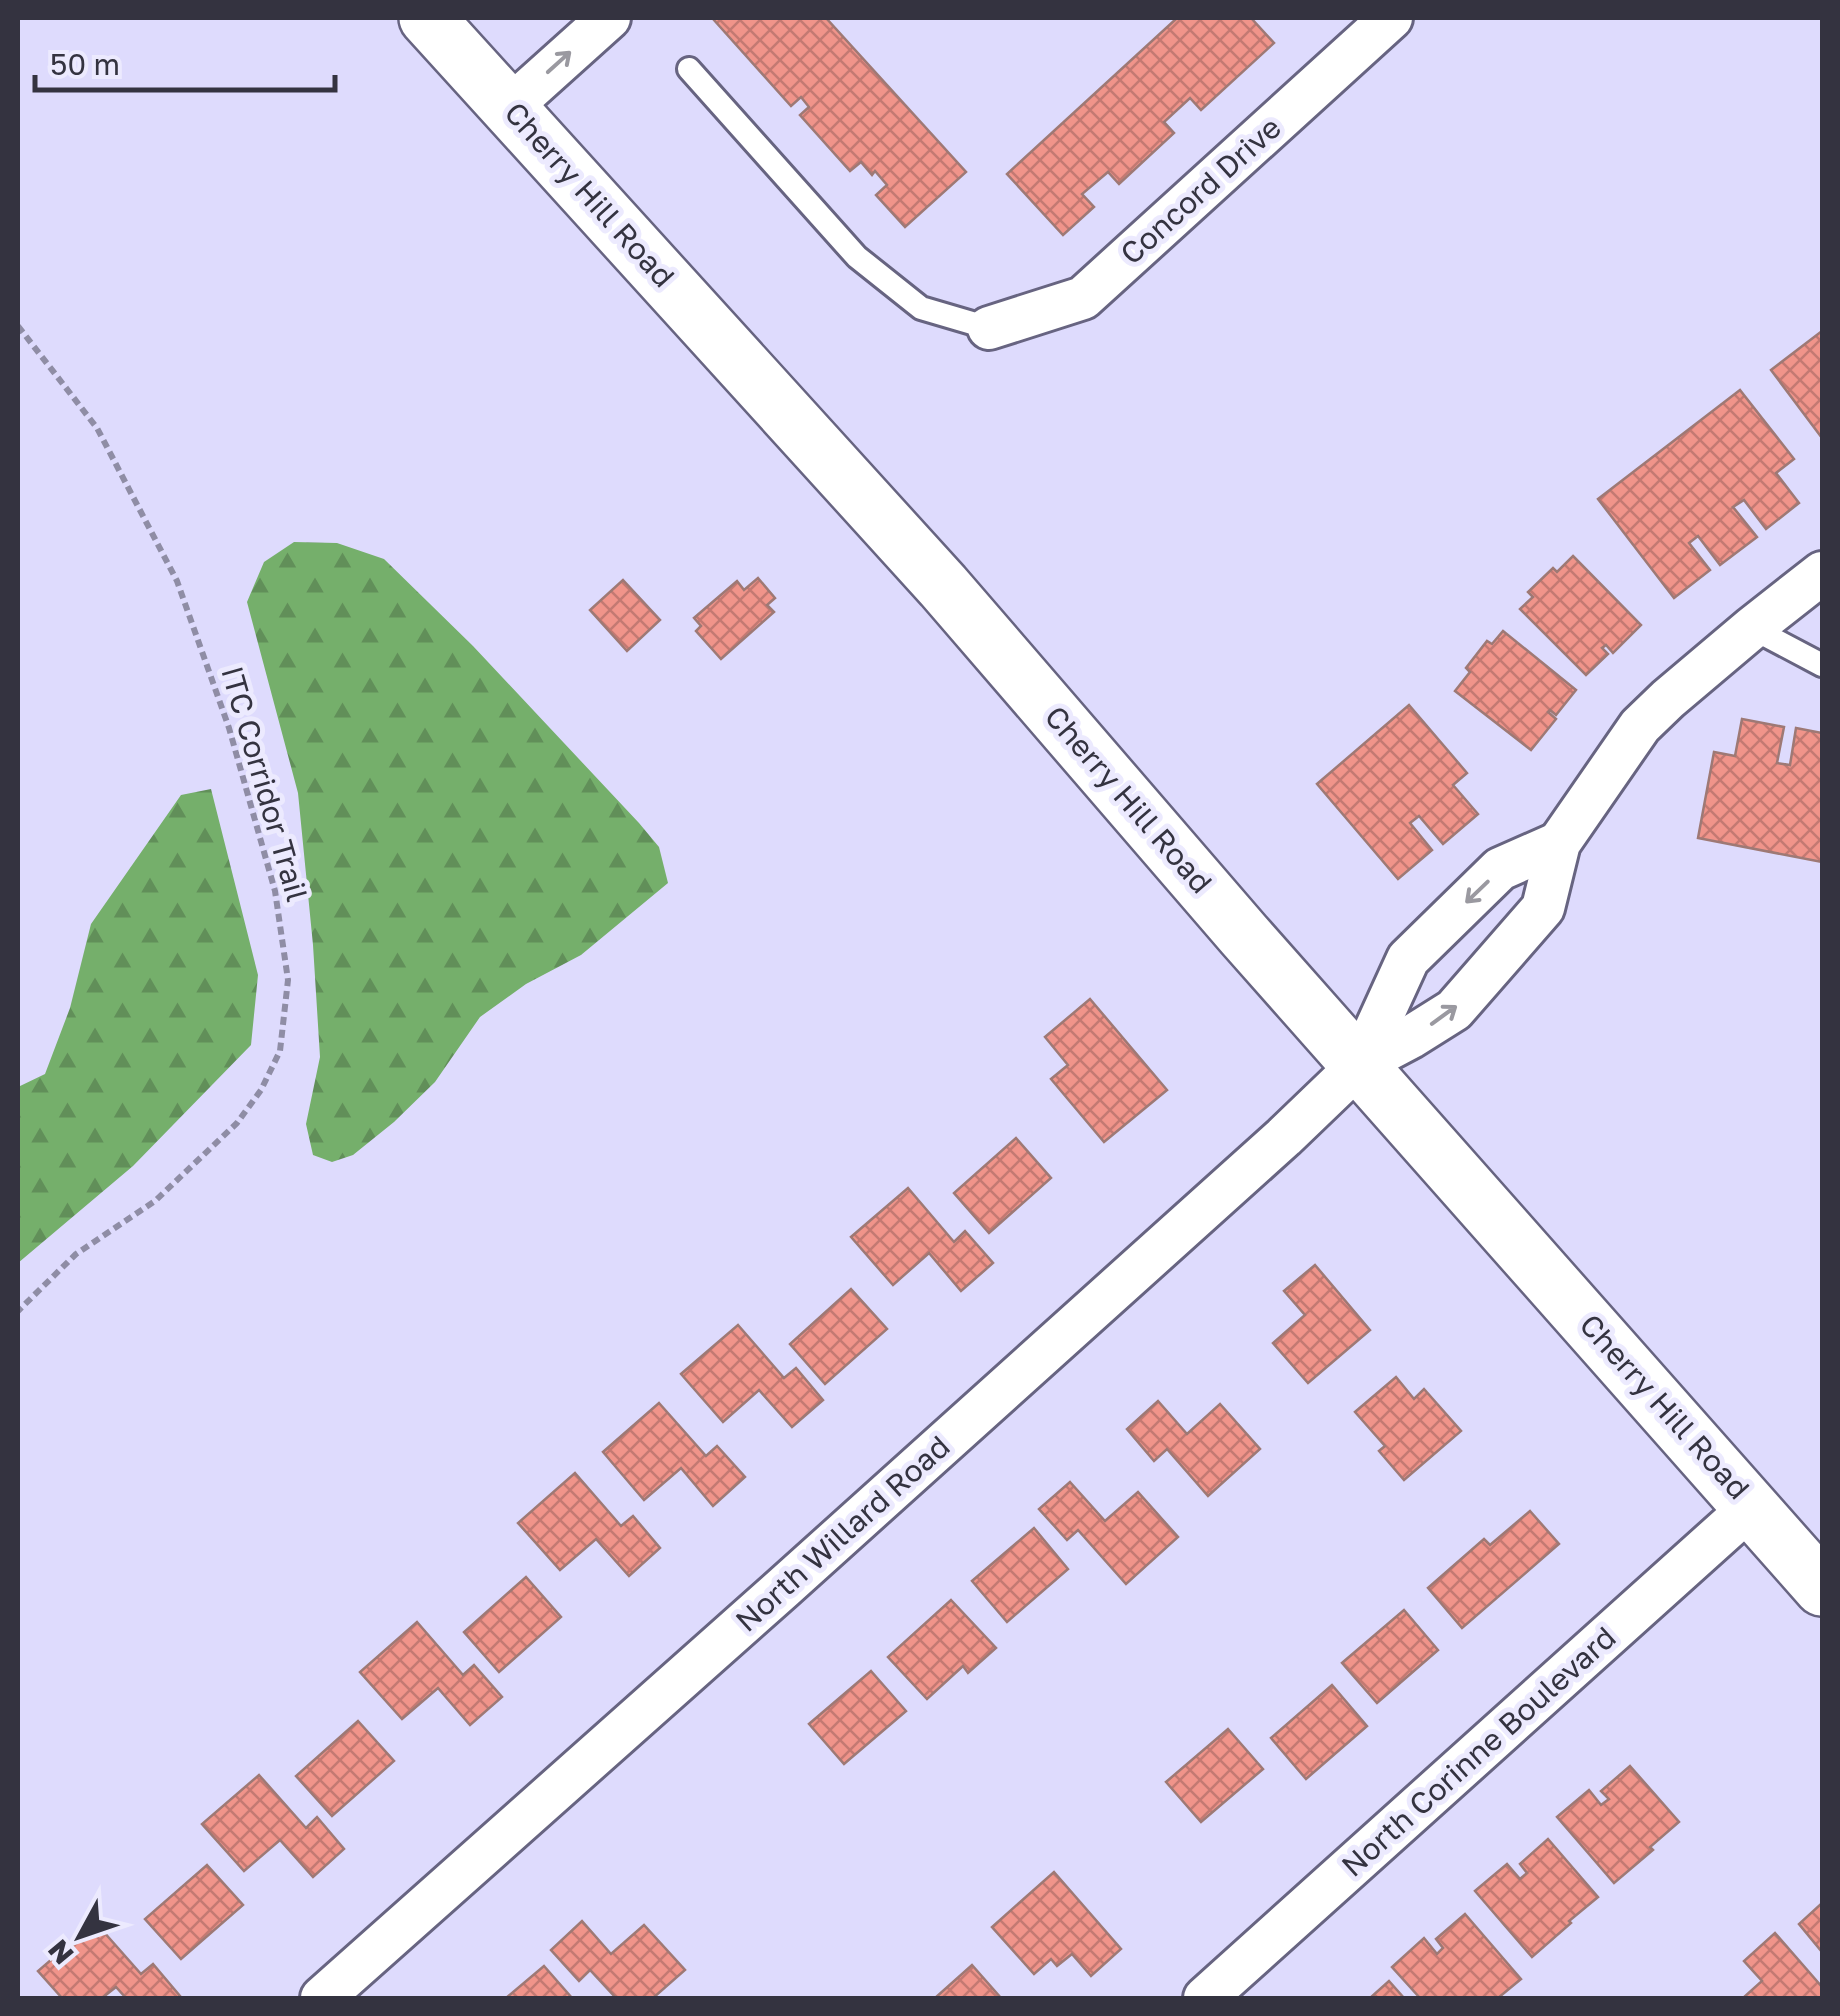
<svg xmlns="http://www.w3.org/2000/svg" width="1840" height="2016" viewBox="0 0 1840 2016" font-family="'Golos Text',sans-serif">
	<defs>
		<pattern id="forest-firs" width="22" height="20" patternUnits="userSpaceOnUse" patternTransform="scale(2.5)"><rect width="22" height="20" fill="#75af6b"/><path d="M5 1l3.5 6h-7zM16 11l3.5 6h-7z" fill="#618f59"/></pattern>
		<pattern id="building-cross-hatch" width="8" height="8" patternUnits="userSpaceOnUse" patternTransform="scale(2.5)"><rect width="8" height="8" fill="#f0948a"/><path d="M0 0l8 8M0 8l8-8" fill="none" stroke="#c37972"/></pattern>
	</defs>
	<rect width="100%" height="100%" fill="#dedbfd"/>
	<!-- forest -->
	<g fill="url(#forest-firs)">
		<path d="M294 542 337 543 384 559 473 646 639 823 659 847 668 883 581 955 526 984 480 1017 435 1082 394 1122 353 1155 332 1162 313 1155 306 1124 320 1057 313 945 298 793 247 602 264 562Z"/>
		<path d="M211 789 258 975 251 1045 133 1166 18 1263V1087L45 1074 70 1008 91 924 181 795Z"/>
	</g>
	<!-- building -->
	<g fill="url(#building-cross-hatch)" stroke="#9e7975" stroke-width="2.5">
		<path d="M715 18H826L966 172 905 227 876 195 887 185 875 171 872 175 861 162 850 171 800 115 809 107 801 97 791 106 713 19Z"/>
		<path d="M1177 18H1251L1274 43 1201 110 1190 98 1164 122 1174 133 1119 184 1108 172 1082 194 1094 207 1063 235 1007 174Z"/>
		<path d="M1822 331V438L1771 370Z"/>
		<path d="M1740 390 1794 459 1776 473 1799 503 1766 529 1744 500 1733 507 1757 537 1720 565 1698 536 1689 543 1710 570 1674 598 1598 499Z"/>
		<path d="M1573 556 1641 625 1613 653 1606 645 1602 648 1608 654 1586 675 1520 609 1533 597 1528 592 1553 568 1557 572Z"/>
		<path d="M758 578 775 598 767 605 774 612 721 659 696 631 701 626 694 618 737 581 744 590Z"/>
		<path d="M623 580 660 620 627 651 590 610Z"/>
		<path d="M1503 631 1576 690 1556 715 1550 710 1548 712 1556 719 1531 750 1455 691 1470 672 1466 668 1487 641 1492 644Z"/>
		<path d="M1409 705 1467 773 1453 785 1478 814 1443 844 1419 816 1410 823 1432 850 1398 879 1317 784Z"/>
		<path d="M1742 719 1784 727 1777 763 1790 765 1796 728 1822 733V862L1698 838 1714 752 1735 756Z"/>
		<path d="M1090 999 1167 1090 1104 1142 1051 1079 1068 1065 1045 1037Z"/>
		<path d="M1016 1138 1051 1178 989 1233 954 1193Z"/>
		<path d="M908 1188 954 1242 965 1231 993 1263 961 1291 929 1253 893 1285 851 1237Z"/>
		<path d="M1315 1265 1370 1330 1308 1383 1273 1343 1305 1315 1284 1291Z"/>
		<path d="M851 1289 887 1329 825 1384 790 1344Z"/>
		<path d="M738 1325 784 1378 796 1368 823 1400 792 1427 759 1390 723 1422 681 1374Z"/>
		<path d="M1396 1377 1414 1399 1424 1389 1461 1431 1404 1480 1379 1451 1385 1446 1355 1412Z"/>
		<path d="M1158 1401 1187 1434 1220 1404 1260 1449 1208 1496 1167 1449 1154 1461 1127 1429Z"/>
		<path d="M659 1403 706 1456 717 1446 745 1477 713 1506 681 1468 644 1500 603 1452Z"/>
		<path d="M575 1473 621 1526 633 1516 660 1548 629 1576 596 1539 560 1570 518 1523Z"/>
		<path d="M1070 1482 1105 1521 1138 1492 1178 1537 1126 1584 1078 1530 1067 1540 1039 1509Z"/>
		<path d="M1530 1511 1559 1544 1462 1628 1428 1588 1484 1539 1490 1545Z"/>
		<path d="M1034 1528 1068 1569 1007 1622 972 1581Z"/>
		<path d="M526 1577 561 1617 499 1672 464 1632Z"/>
		<path d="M951 1600 996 1648 968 1673 963 1666 927 1699 888 1657Z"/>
		<path d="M1404 1610 1438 1650 1377 1703 1342 1663Z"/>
		<path d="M417 1622 463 1675 474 1665 502 1697 470 1725 438 1688 402 1719 360 1672Z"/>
		<path d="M871 1671 906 1711 844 1764 809 1724Z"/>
		<path d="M1332 1685 1367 1726 1306 1779 1271 1738Z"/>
		<path d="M358 1721 394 1761 332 1816 296 1776Z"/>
		<path d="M1228 1729 1263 1769 1201 1822 1166 1782Z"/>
		<path d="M1630 1766 1679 1822 1650 1847 1653 1850 1614 1883 1557 1817 1589 1790 1601 1805 1609 1799 1601 1791Z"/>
		<path d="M259 1775 306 1828 317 1817 344 1849 313 1877 280 1840 244 1871 202 1824Z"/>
		<path d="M1548 1839 1598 1897 1569 1921 1571 1923 1532 1957 1475 1891 1507 1864 1520 1879 1527 1873 1520 1864Z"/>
		<path d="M207 1865 243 1905 181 1959 145 1919Z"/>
		<path d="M1054 1872 1121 1949 1091 1976 1072 1954 1057 1966 1051 1959 1034 1974 992 1927Z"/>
		<path d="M1822 1903V1952L1799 1924Z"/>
		<path d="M1465 1914 1521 1979 1498 1998H1420L1392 1967 1424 1938 1437 1954 1443 1948 1436 1939Z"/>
		<path d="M582 1921 611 1954 644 1925 685 1970 653 1998H616L590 1970 579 1981 551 1950Z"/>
		<path d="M95 1922 141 1974 153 1964 180 1996 177 1998H126L116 1987 102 1998H62L38 1971Z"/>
		<path d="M1775 1933 1822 1987V1998H1743L1762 1981 1744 1961Z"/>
		<path d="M972 1965 1001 1998H935Z"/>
		<path d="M544 1966 572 1998H506Z"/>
		<path d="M1389 1981 1404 1998H1370Z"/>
	</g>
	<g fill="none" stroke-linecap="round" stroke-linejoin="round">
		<defs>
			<g id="service">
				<path d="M689 69 857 257 921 308 989 328"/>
				<path d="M1752 628 1822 665"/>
			</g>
			<g id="minor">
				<path d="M510 107 609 18"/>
				<path d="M989 328 1083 298 1391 18"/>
				<path d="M1360 1064 1408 959 1500 869 1559 843"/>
				<path d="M322 1998 783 1588 1284 1137 1360 1064 1411 1037 1454 1010 1543 908 1559 843 1640 726 1668 699 1752 628 1822 573"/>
				<path d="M1205 1998 1752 1506"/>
			</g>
			<path id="secondary" d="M427 18 943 586 1244 935 1822 1588"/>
		</defs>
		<!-- service casing -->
		<use href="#service" stroke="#676481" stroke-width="28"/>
		<!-- minor casing -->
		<use href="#minor" stroke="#676481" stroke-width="48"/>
		<!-- secondary casing -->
		<use href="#secondary" stroke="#676481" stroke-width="60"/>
		<!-- path -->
		<path stroke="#8f8da5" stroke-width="6" stroke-dasharray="8 5" stroke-linecap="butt" d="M18 326 97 428 177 581 229 728 275 891 288 980 280 1051 261 1090 237 1123 155 1201 76 1254 18 1311"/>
		<!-- service -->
		<use href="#service" stroke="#fff" stroke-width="22"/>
		<!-- minor -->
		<use href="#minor" stroke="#fff" stroke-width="42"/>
		<!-- secondary -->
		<use href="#secondary" stroke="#fff" stroke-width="55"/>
	</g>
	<!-- one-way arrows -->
	<defs><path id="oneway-shaft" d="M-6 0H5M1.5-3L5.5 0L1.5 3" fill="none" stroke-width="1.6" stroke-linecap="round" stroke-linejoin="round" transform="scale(2.5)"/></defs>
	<g stroke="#9a99a0">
		<use href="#oneway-shaft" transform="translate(559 62) rotate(-42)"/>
		<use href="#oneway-shaft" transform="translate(1477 892) rotate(136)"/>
		<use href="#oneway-shaft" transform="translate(1444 1015) rotate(-36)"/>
	</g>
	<g text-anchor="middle" stroke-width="10" stroke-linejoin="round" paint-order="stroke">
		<!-- street labels -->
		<g font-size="30" fill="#343340" stroke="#eceafe">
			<text transform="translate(1201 191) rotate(-42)" y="10">Concord Drive</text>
			<text transform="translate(589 195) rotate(48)" y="10">Cherry Hill Road</text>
			<text transform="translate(264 784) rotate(74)" y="10">ITC Corridor Trail</text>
			<text transform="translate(1128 800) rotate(49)" y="10">Cherry Hill Road</text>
			<text transform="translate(1664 1407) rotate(48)" y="10">Cherry Hill Road</text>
			<text transform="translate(843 1534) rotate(-42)" y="10">North Willard Road</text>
			<text transform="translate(1479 1752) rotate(-42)" y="10">North Corinne Boulevard</text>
		</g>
	</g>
	<!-- border -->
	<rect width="1840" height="2016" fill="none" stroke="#343340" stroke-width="40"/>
	<!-- north arrow -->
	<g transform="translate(80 1936) rotate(230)" stroke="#eceafe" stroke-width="8" paint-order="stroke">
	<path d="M0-8L18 38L0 25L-18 38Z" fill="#343340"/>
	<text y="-15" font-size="28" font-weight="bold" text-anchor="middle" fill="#343340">N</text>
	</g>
	<!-- scale -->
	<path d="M35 75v15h300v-15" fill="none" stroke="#343340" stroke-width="5"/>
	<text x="50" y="75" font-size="30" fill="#343340" stroke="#eceafe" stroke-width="8" paint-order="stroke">50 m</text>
</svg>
